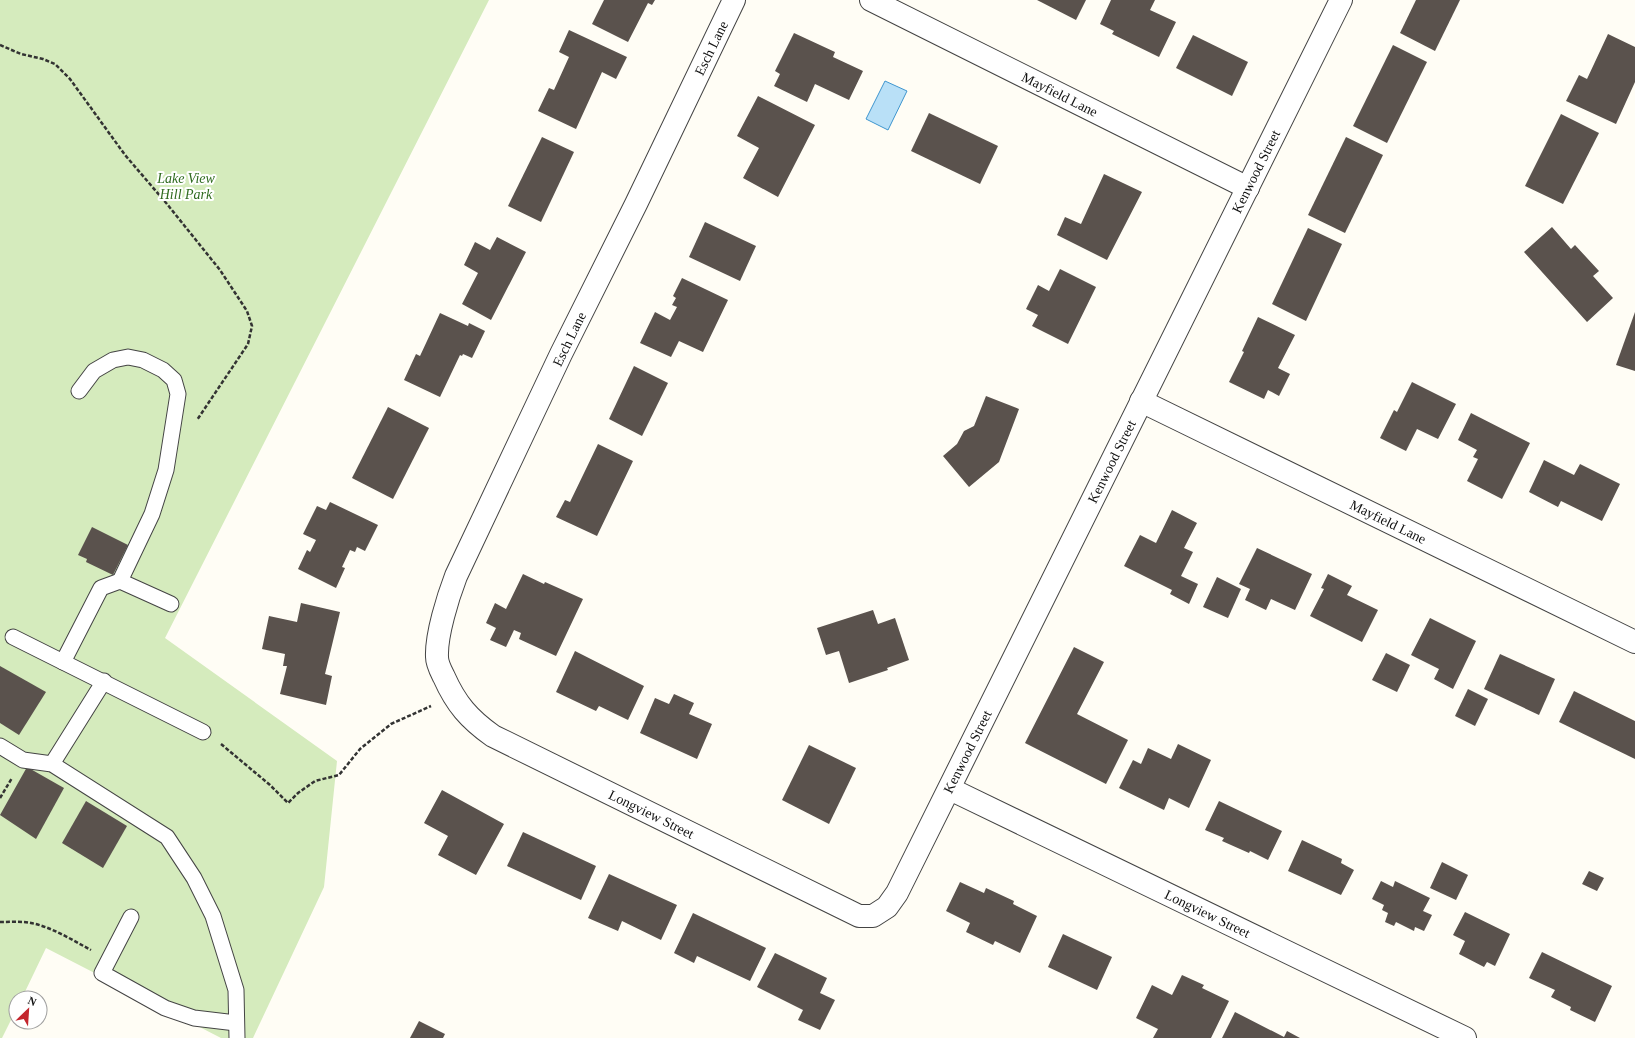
<svg xmlns="http://www.w3.org/2000/svg" width="1635" height="1038" viewBox="0 0 1635 1038" font-family="Georgia,serif">
	<rect width="100%" height="100%" fill="#fffdf5"/>
	<!-- green -->
	<path fill="#d5ebbd" d="M0 0H489L165 638 337 761 324 887 253 1038H221L46 948 22 998H16V1010L2 1038H0Z"/>
	<!-- water -->
	<path fill="#b9e0f7" stroke="#3f96cf" d="M885 81 907 91 888 130 866 119Z"/>
	<!-- building -->
	<g fill="#5a524d">
		<path d="M604 0H655L652 5 648 3 628 42 592 24Z"/>
		<path d="M1037 0H1086L1076 20Z"/>
		<path d="M1111 0H1155L1150 10 1176 22 1159 57 1112 34 1114 31 1100 24Z"/>
		<path d="M1416 0H1460L1435 51 1400 33Z"/>
		<path d="M569 30 627 57 616 79 602 72 576 129 538 111 549 88 554 90 569 57 559 52Z"/>
		<path d="M794 33 835 52 833 57 863 71 849 100 815 84 807 102 774 86 780 74 775 71Z"/>
		<path d="M1608 34 1635 47V82L1616 124 1566 101 1579 75 1587 79Z"/>
		<path d="M1193 35 1248 62 1232 96 1176 68Z"/>
		<path d="M1393 45 1427 62 1387 143 1353 126Z"/>
		<path d="M758 96 815 125 778 197 743 178 759 148 737 136Z"/>
		<path d="M929 113 998 146 980 184 911 151Z"/>
		<path d="M1561 114 1599 133 1563 204 1525 186Z"/>
		<path d="M542 137 574 152 541 222 508 206Z"/>
		<path d="M1346 137 1383 155 1345 233 1308 215Z"/>
		<path d="M1104 174 1142 192 1107 260 1057 235 1065 217 1081 224Z"/>
		<path d="M705 222 756 246 740 281 689 257Z"/>
		<path d="M1552 227 1571 249 1575 245 1599 271 1593 276 1613 298 1587 322 1524 252Z"/>
		<path d="M1308 228 1342 244 1306 321 1272 304Z"/>
		<path d="M497 237 526 252 491 320 462 304 478 273 464 265 475 242 490 250Z"/>
		<path d="M1060 269 1096 287 1068 344 1032 326 1038 315 1026 309 1038 285 1049 291Z"/>
		<path d="M682 278 728 300 703 352 679 341 671 357 640 343 655 312 670 320 677 307 672 305 676 298 673 296Z"/>
		<path d="M1635 312V371L1616 365Z"/>
		<path d="M440 313 468 326 469 323 485 331 472 358 463 354 462 356 460 355 440 397 404 380 416 354 420 356Z"/>
		<path d="M1258 317 1295 335 1278 368 1290 374 1279 396 1268 390 1264 399 1229 382 1244 352 1242 351Z"/>
		<path d="M634 366 668 383 642 436 609 419Z"/>
		<path d="M1412 382 1456 404 1438 439 1417 429 1406 451 1380 438 1394 410 1397 412Z"/>
		<path d="M986 396 1019 409 999 462 969 487 943 456 957 444 964 431 974 426Z"/>
		<path d="M388 407 429 428 393 499 352 478Z"/>
		<path d="M1471 413 1530 443 1502 499 1467 481 1478 459 1473 457 1477 450 1458 440Z"/>
		<path d="M598 444 633 461 597 536 556 517 565 500 570 502Z"/>
		<path d="M1544 460 1574 475 1580 464 1620 484 1602 521 1561 501 1558 507 1529 492Z"/>
		<path d="M330 502 378 525 365 551 357 547 355 552 350 550 342 567 345 568 336 588 298 569 307 550 310 552 316 540 303 534 317 506 326 510Z"/>
		<path d="M1172 510 1197 523 1184 548 1193 552 1181 576 1198 584 1189 604 1170 594 1172 590 1124 566 1140 535 1156 543Z"/>
		<path d="M92 527 128 545 113 575 86 562 87 559 78 555Z"/>
		<path d="M1257 548 1312 574 1295 610 1271 599 1266 610 1245 600 1250 589 1239 584Z"/>
		<path d="M523 574 544 584 545 582 583 599 556 656 519 639 521 633 514 630 506 647 490 640 496 628 486 623 495 603 506 609Z"/>
		<path d="M1328 574 1352 586 1347 595 1378 610 1362 642 1310 616 1324 589 1321 588Z"/>
		<path d="M1217 577 1241 589 1228 618 1203 607Z"/>
		<path d="M301 603 340 612 325 674 332 676 326 705 280 694 287 666H283L285 654 262 649 269 616 297 622Z"/>
		<path d="M873 610 878 624 895 618 909 660 887 668 888 670 849 683 839 651 826 655 817 628Z"/>
		<path d="M1430 618 1476 641 1453 689 1434 679 1439 669 1411 655Z"/>
		<path d="M1074 647 1104 662 1077 714 1128 740 1106 784 1025 743Z"/>
		<path d="M575 651 644 686 628 720 599 706 596 711 556 692Z"/>
		<path d="M1386 653 1410 665 1397 692 1372 680Z"/>
		<path d="M1500 654 1555 679 1539 715 1484 689Z"/>
		<path d="M0 666 46 692 19 735 0 723Z"/>
		<path d="M1468 689 1488 699 1475 726 1455 716Z"/>
		<path d="M1574 691 1635 721V759L1559 722Z"/>
		<path d="M674 694 694 703 689 714 712 724 697 759 640 733 655 698 669 704Z"/>
		<path d="M1178 744 1211 760 1189 808 1169 798 1164 810 1119 788 1133 760 1141 764 1148 748 1171 759Z"/>
		<path d="M809 745 856 768 829 824 782 800Z"/>
		<path d="M27 767 64 788 36 839 0 815Z"/>
		<path d="M442 790 504 824 476 875 438 855 448 836 424 823Z"/>
		<path d="M86 801 127 826 103 868 62 843Z"/>
		<path d="M1219 801 1282 831 1268 860 1250 851 1249 853 1222 841 1224 838 1205 830Z"/>
		<path d="M523 832 596 866 581 900 507 866Z"/>
		<path d="M1302 840 1342 859 1341 863 1354 870 1341 895 1288 871Z"/>
		<path d="M1442 862 1468 875 1456 900 1430 888Z"/>
		<path d="M1589 871 1604 878 1597 891 1582 884Z"/>
		<path d="M609 874 677 905 661 940 622 921 618 931 588 918Z"/>
		<path d="M1381 881 1393 887 1395 881 1430 898 1423 911 1432 915 1424 931 1415 927 1414 931 1396 922 1394 926 1385 922 1388 913 1382 910 1384 905 1372 899Z"/>
		<path d="M960 882 984 893 986 888 1014 901 1013 904 1037 916 1020 953 995 941 993 945 966 932 970 923 946 911Z"/>
		<path d="M1465 912 1510 934 1495 966 1487 962 1484 967 1459 954 1465 941 1453 935Z"/>
		<path d="M693 913 766 948 750 981 697 956 694 963 674 953Z"/>
		<path d="M1063 934 1112 957 1097 990 1048 967Z"/>
		<path d="M1542 952 1612 986 1595 1022 1570 1010 1571 1007 1551 997 1555 990 1529 978Z"/>
		<path d="M775 953 827 978 820 993 835 1000 820 1030 798 1020 803 1010 757 987Z"/>
		<path d="M1182 975 1204 985 1202 988 1229 1001 1211 1038H1153L1158 1029 1136 1018 1152 985 1172 995Z"/>
		<path d="M1235 1012 1284 1037 1287 1031 1300 1038H1222Z"/>
		<path d="M419 1021 445 1034 443 1038H410Z"/>
	</g>
	<g fill="none" stroke-linecap="round" stroke-linejoin="round">
		<defs>
			<g id="lane">
				<path d="M79 391 94 371 113 360 128 357 143 360 163 370 174 380 178 394 166 470 152 514 120 581"/>
				<path d="M171 604 120 581 101 588 63 662 203 732"/>
				<path d="M13 637 63 662"/>
				<path d="M0 746 23 760 52 764 167 837 194 878 213 916 236 990 237 1038"/>
				<path d="M52 764 104 681"/>
				<path d="M131 917 102 973 165 1008 194 1018 236 1023"/>
			</g>
			<g id="street">
				<path id="s1" d="M734 0 636 204 561 354 456 576C448 597 436 635 437 657 437 664 441 671 444 677 456 704 469 719 493 736L859 916H873L887 907 897 893 1341 0"/>
				<path id="s2" d="M871 0 1248 188"/>
				<path id="s3" d="M1141 401 1635 642"/>
				<path id="s4" d="M950 789 1465 1038"/>
			</g>
		</defs>
		<!-- lane casing -->
		<use href="#lane" stroke="#444" stroke-width="17"/>
		<!-- street casing -->
		<use href="#street" stroke="#444" stroke-width="24"/>
		<!-- path -->
		<g stroke="#333" stroke-width="2.5" stroke-dasharray="4 2" stroke-linecap="butt">
			<path d="M0 45 21 54 43 59 55 64 70 79 125 155 167 204 220 270 247 311 252 326 248 344 197 420"/>
			<path d="M221 744 270 785 288 803 298 793 315 781 339 775 360 749 391 724 431 706"/>
			<path d="M0 798 12 778"/>
			<path d="M0 922C10 922 21 921 31 923 52 927 72 940 91 950"/>
		</g>
		<!-- lane -->
		<use href="#lane" stroke="#fff" stroke-width="15"/>
		<!-- street -->
		<use href="#street" stroke="#fff" stroke-width="22"/>
	</g>
	<g text-anchor="middle" stroke-width="4" stroke-linejoin="round" paint-order="stroke">
		<!-- street labels -->
		<g font-size="14" fill="#111" stroke="#fff">
			<text transform="translate(711 48) rotate(-64)" y="5">Esch Lane</text>
			<text dy="5" stroke="none"><textPath href="#s2" startOffset="211">Mayfield Lane</textPath></text>
			<text dy="5" stroke="none"><textPath href="#s1" startOffset="2084">Kenwood Street</textPath></text>
			<text transform="translate(569 339) rotate(-64)" y="5">Esch Lane</text>
			<text dy="5" stroke="none"><textPath href="#s1" startOffset="1760">Kenwood Street</textPath></text>
			<text dy="5" stroke="none"><textPath href="#s3" startOffset="275">Mayfield Lane</textPath></text>
			<text dy="5" stroke="none"><textPath href="#s1" startOffset="1436">Kenwood Street</textPath></text>
			<text dy="5" stroke="none"><textPath href="#s1" startOffset="999">Longview Street</textPath></text>
			<text dy="5" stroke="none"><textPath href="#s4" startOffset="286">Longview Street</textPath></text>
		</g>
		<!-- park labels -->
		<g font-size="14" font-style="italic" fill="#2f6b1f" stroke="#fff">
			<text x="186" y="183">Lake View<tspan x="186" dy="16">Hill Park</tspan></text>
		</g>
	</g>
	<!-- north arrow -->
	<g transform="translate(28 1010) rotate(25)"><circle r="19" fill="#ffffff" stroke="#a0a0a0"/>
	<path d="M0-3L7 15L0 10L-7 15Z" fill="#c4262e"/>
	<text y="-6" font-size="11" font-weight="bold" text-anchor="middle" fill="#111111">N</text>
	</g>
</svg>
